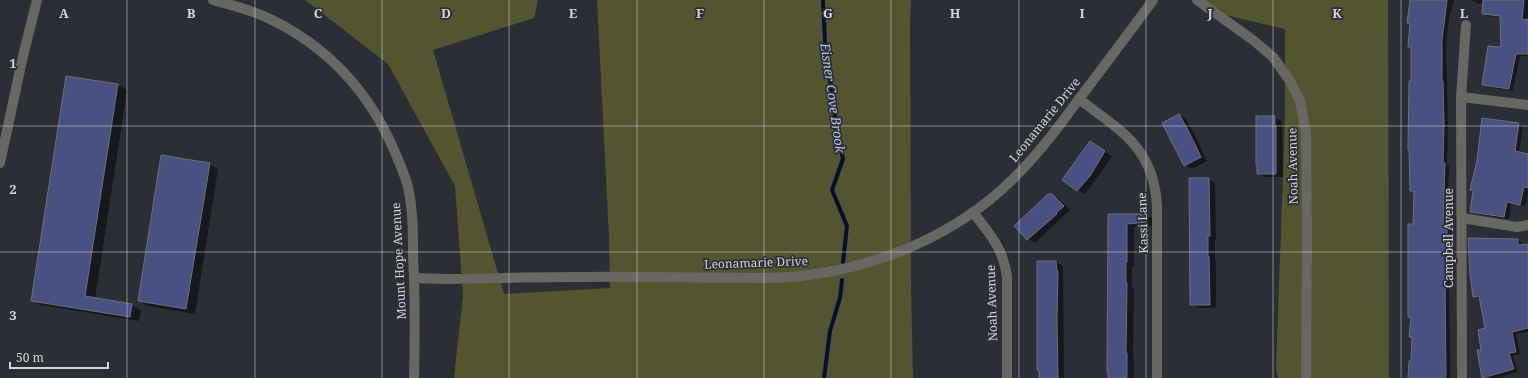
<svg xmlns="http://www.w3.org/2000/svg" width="1528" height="378" viewBox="0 0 1528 378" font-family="'Noto Serif',serif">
	<rect width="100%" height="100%" fill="#2c2e35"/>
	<!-- green -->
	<g fill="#53552e">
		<path d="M305 0H538L534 18 433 50 504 294 610 288 609 238 597 0H911L910 24 911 287 913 378H454L463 295 455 186 388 64Z"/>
		<path d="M1203 0H1388L1389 378H1278L1276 368 1285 120V29L1204 10Z"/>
	</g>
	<!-- shadow -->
	<g fill="#0007">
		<path d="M1411 0H1454L1451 12H1450L1446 43 1448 126 1447 165 1449 166 1447 226 1451 228V253L1449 279 1450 378H1409L1408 362H1412L1413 337 1410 336 1412 318 1409 316 1415 193 1411 190 1412 48 1409 47 1411 25 1408 23Z"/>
		<path d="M1472 0H1528V56H1520L1513 91 1488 87 1483 84 1502 49 1501 17 1487 16 1483 13 1484 4 1477 3Z"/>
		<path d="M67 77 118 85 127 90 95 299 131 305 141 310 139 321 41 305 32 300Z"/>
		<path d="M1179 115 1186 119 1196 137 1207 161 1192 169 1185 165Z"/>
		<path d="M1274 117 1282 121 1283 177H1265L1258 173Z"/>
		<path d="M1519 124 1523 127 1519 153 1528 155V194L1525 206 1511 203 1509 219 1476 214 1471 211Z"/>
		<path d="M1097 146 1112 156 1107 164 1085 194 1078 190Z"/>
		<path d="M209 164 218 169 195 314 148 306 139 301Z"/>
		<path d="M1208 179 1215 183 1216 239H1215V260L1216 261V308H1198L1191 304Z"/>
		<path d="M1052 194 1059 199 1070 210 1035 243 1028 239Z"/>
		<path d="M1109 215H1146L1153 219V226L1134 227V266H1132V288H1134L1133 357 1134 358V378H1108Z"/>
		<path d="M1518 240 1522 243V246L1528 245V332L1516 334 1520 354 1513 356 1518 372 1495 378H1484L1483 377 1482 350 1487 329 1480 299 1474 296Z"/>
		<path d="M1038 262H1056L1063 266 1064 378H1040Z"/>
	</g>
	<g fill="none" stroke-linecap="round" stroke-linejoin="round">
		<!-- stream -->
		<g stroke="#030f38" stroke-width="4">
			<path d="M823 0 825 42 837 131 843 159 832 190 847 226 843 262"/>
			<path d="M824 378 830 331 840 298 842 280"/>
		</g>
	</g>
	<!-- building -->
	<g fill="#485182" stroke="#6d6f78">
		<path d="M1410 0H1447L1442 40V81H1443L1444 123 1443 163H1445L1443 225H1447V250L1445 276 1446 378H1408L1409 361H1411L1412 337H1409L1411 317H1408V224H1413L1414 191H1410L1409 150H1408L1409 81H1411V47H1408L1410 24 1407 23Z"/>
		<path d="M1483 0H1524L1522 20 1528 19V54H1516L1509 89 1482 85 1488 46 1501 47 1500 16 1482 14Z"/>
		<path d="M66 76 118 84 85 296 132 304 130 317 31 301Z"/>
		<path d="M1179 114 1189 132 1201 157 1184 166 1162 123Z"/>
		<path d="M1256 116H1275V125L1276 126V174H1257V164H1256Z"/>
		<path d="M1482 118 1519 123 1515 151 1528 154V188L1524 187 1520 205 1507 202 1504 217 1470 212 1473 191 1470 190 1477 160Z"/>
		<path d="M1090 141 1105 151 1090 176 1077 191 1062 180Z"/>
		<path d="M161 155 210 163 186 309 138 301Z"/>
		<path d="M1189 178H1209L1210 236H1208V256H1209L1210 305H1190Z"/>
		<path d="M1048 194H1052L1064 206 1056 213 1057 214 1027 240 1014 226Z"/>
		<path d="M1108 214H1146L1147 222 1127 224V262H1126V283H1127L1126 353H1127V378H1108V372H1107Z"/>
		<path d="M1468 238 1518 239V245L1528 244V328L1512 332 1516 352 1509 353 1514 369 1482 378 1477 350H1481L1478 330 1485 328 1479 296 1473 297 1470 274Z"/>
		<path d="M1037 261H1056L1057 271H1058L1057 319 1058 378H1039V370H1037Z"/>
	</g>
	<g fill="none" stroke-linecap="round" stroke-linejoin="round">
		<!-- minor -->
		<g stroke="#686763" stroke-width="10">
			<path d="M213 0C232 5 252 10 270 19 328 47 369 92 394 150 399 162 405 175 408 187 413 209 413 232 413 254 415 295 415 336 414 378"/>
			<path d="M1197 0 1253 40 1273 57 1290 81 1300 101 1306 133 1307 236 1306 378"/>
			<path d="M1461 97 1528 105"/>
			<path d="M1079 99C1121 131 1154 148 1157 206V378"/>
			<path d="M0 163 23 56 37 0"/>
			<path d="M973 212C990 235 1003 247 1007 277V378"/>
			<path d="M1462 218 1517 227 1528 225"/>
			<path d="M414 278 446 279C512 278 578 276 644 277 681 277 718 278 755 278 770 278 786 278 801 276 872 268 944 240 999 192 1030 165 1055 132 1079 99 1104 66 1129 33 1153 0"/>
			<path d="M1462 378 1461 97 1466 25"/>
		</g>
	</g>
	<!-- grid -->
	<path fill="none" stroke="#d4d5da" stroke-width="1" stroke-opacity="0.55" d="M127 0V378M255 0V378M382 0V378M509 0V378M637 0V378M764 0V378M891 0V378M1019 0V378M1146 0V378M1273 0V378M1401 0V378M0 126H1528M0 252H1528"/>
	<g text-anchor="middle" stroke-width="3.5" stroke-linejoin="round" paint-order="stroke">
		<!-- street labels -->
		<g font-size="12" fill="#d4d5da" stroke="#2c2e35">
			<text transform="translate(1045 120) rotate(-51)" y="4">Leonamarie Drive</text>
			<text transform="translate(1293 166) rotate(-91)" y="4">Noah Avenue</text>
			<text transform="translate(1143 223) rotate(-92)" y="4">Kassi Lane</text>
			<text transform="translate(1449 238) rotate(-90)" y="4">Campbell Avenue</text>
			<text transform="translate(399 261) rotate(-93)" y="4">Mount Hope Avenue</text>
			<text transform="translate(756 263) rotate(-2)" y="4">Leonamarie Drive</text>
			<text transform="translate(992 303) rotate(-92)" y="4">Noah Avenue</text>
		</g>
		<!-- water labels -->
		<g font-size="13" font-style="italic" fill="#b1c6f2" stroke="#2c2e35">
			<text transform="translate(833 98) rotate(82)" y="5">Eisner Cove Brook</text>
		</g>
	</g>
	<g font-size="13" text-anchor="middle" font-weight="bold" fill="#d4d5da" stroke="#2c2e35" stroke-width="3.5" stroke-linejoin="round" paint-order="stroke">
		<text x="64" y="18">A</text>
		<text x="191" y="18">B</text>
		<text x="318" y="18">C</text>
		<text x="446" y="18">D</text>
		<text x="573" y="18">E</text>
		<text x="700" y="18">F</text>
		<text x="828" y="18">G</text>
		<text x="955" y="18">H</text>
		<text x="1082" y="18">I</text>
		<text x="1210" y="18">J</text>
		<text x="1337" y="18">K</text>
		<text x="1464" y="18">L</text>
		<text x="13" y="68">1</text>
		<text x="13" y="194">2</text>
		<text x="13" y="320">3</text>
	</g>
	<!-- scale -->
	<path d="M10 362v6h98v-6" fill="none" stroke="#d4d5da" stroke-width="2"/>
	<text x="16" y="362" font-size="12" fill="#d4d5da" stroke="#2c2e35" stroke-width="3" paint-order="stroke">50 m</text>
</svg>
